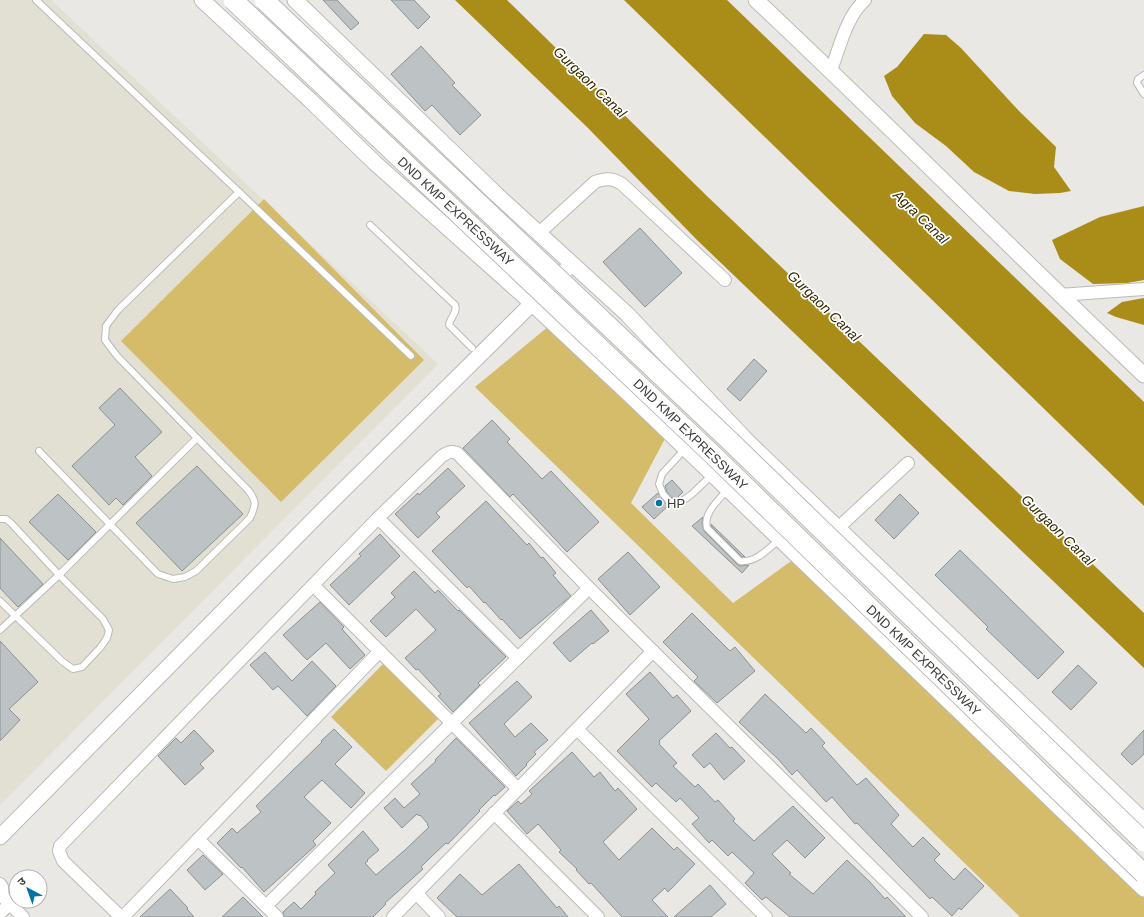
<svg xmlns="http://www.w3.org/2000/svg" width="1144" height="917" viewBox="0 0 1144 917" font-family="Arial,'Noto Sans Devanagari',sans-serif">
	<rect width="100%" height="100%" fill="#eae8e4"/>
	<!-- built -->
	<path fill="#e2dfd3" d="M0 0H51L438 364 0 805Z"/>
	<!-- green -->
	<g fill="#d5bc6b">
		<path d="M264 199 424 360 281 502 121 341Z"/>
		<path d="M555 321 668 433 631 503 733 603 794 559 1144 897V917H1020L475 387Z"/>
		<path d="M385 662 440 717 386 771 331 717Z"/>
	</g>
	<!-- water -->
	<g fill="#aa8c18">
		<path d="M455 0H507L709 198 1144 613V668L697 240 588 128Z"/>
		<path d="M624 0H727L1144 402V506Z"/>
		<path d="M924 34 946 35 961 48 1019 111 1056 147 1054 167 1071 191 1060 193 1035 194 1009 191 974 172 946 146 915 123 892 96 884 76 897 67Z"/>
		<path d="M1144 206V280L1127 283 1093 284 1060 259 1052 240 1100 217Z"/>
		<path d="M1144 298V325L1116 317 1107 313 1122 302Z"/>
	</g>
	<!-- building -->
	<g fill="#bdc2c4" stroke="#8d9193">
		<path d="M323 0H337L359 23 351 30Z"/>
		<path d="M391 0H414L430 17 418 29Z"/>
		<path d="M421 46 455 83 452 85 481 115 460 135 432 105 425 111 391 74Z"/>
		<path d="M640 228 682 273 645 307 603 262Z"/>
		<path d="M754 359 767 371 740 401 727 389Z"/>
		<path d="M120 388 162 432 135 457 152 476 123 505 116 498 109 505 72 466 115 425 99 408Z"/>
		<path d="M492 420 510 439 507 442 542 479 551 471 599 522 567 552 513 494 510 497 463 448Z"/>
		<path d="M197 466 243 514 182 571 136 523Z"/>
		<path d="M448 468 465 486 436 513 440 517 418 538 395 514 418 493 419 495Z"/>
		<path d="M672 480 683 492 677 498H672L667 492 665 486Z"/>
		<path d="M658 493 668 506 654 519 642 507Z"/>
		<path d="M58 494 96 532 68 560 29 522Z"/>
		<path d="M900 494 919 513 894 539 875 520Z"/>
		<path d="M486 501 527 545 529 543 541 558 543 557 556 573 553 575 571 596 520 639 502 619 501 620 485 602 484 603 469 586 467 588 432 551Z"/>
		<path d="M703 517 702 523 704 531 737 564 740 566 749 565 742 573 692 526Z"/>
		<path d="M711 524 745 557H742L711 526Z"/>
		<path d="M380 534 400 556 349 605 330 585 361 556 359 554Z"/>
		<path d="M0 538 43 584 18 607 0 588Z"/>
		<path d="M960 550 1064 652 1038 679 986 629 988 627 935 575Z"/>
		<path d="M628 552 660 587 630 615 598 579Z"/>
		<path d="M414 571 435 593 438 590 458 611 459 610 506 657 478 683 480 685 453 712 438 696 441 694 418 669 416 670 405 658 436 630 416 609 386 637 370 621 395 597 391 593Z"/>
		<path d="M320 602 344 627 342 629 365 655 350 669 326 643 307 660 283 635Z"/>
		<path d="M591 610 609 631 593 644 592 643 570 662 553 643Z"/>
		<path d="M692 613 730 651 735 647 755 671 717 703 694 681 698 677 663 642Z"/>
		<path d="M0 641 38 682 9 709 20 720 0 741Z"/>
		<path d="M265 652 292 681 312 661 336 686 307 716 278 686 273 690 250 665Z"/>
		<path d="M1078 665 1097 683 1071 710 1052 692Z"/>
		<path d="M650 672 673 698 677 695 691 711 659 741 660 742 659 744 677 763 673 766 695 787 698 784 715 802 718 800 735 819 733 821 754 841 793 806 825 838 805 858 787 840 772 854 791 873 789 874 813 894 847 860 870 882 885 899 887 897 906 917H790L766 897 762 900 745 883 754 873 732 852 728 856 712 840 709 843 692 824 699 818 680 798 676 802 656 783 652 787 617 751 649 719 626 694Z"/>
		<path d="M517 681 532 697 504 724 515 737 531 723 548 740 534 752 536 754 526 764 527 765 516 776 469 723Z"/>
		<path d="M765 694 806 733 811 728 825 743 822 746 857 785 866 778 899 815 891 824 913 847 923 837 940 854 934 860 954 880 965 868 984 886 961 910 959 908 952 916 932 897 930 899 857 823 855 824 832 797 826 802 797 770 792 775 778 759 739 722Z"/>
		<path d="M334 729 352 747 335 764 365 793 351 808 322 780 304 797 331 823 313 841 316 845 264 892 242 867 241 868 217 843 232 828 237 833 261 812 256 806 322 742 321 741Z"/>
		<path d="M194 730 214 751 200 764 204 768 185 785 158 756 176 738 181 743Z"/>
		<path d="M1144 730V754L1132 765 1121 754Z"/>
		<path d="M716 733 730 748 732 747 745 761 724 780 710 763 704 768 692 755Z"/>
		<path d="M456 738 505 787 495 796 494 795 479 810 480 811 448 844 446 843 432 856 421 867 423 869 385 903 386 904 373 917H284L283 912 294 902 301 909 316 894 315 892 335 873 328 865 363 831 379 850 367 860 368 861 365 863 376 875 405 850 429 827 427 825 428 824 420 815 419 816 417 814 402 828 384 808 395 798 404 808 420 794 411 784 436 761 435 760Z"/>
		<path d="M572 752 594 777 600 772 615 791 618 788 637 809 603 842 619 860 652 828 674 850 677 847 695 864 668 892 665 888 652 900 668 917H622L591 883 589 884 576 870 577 869 559 852 561 850 538 824 527 834 507 811 518 801 521 804 532 794 529 791Z"/>
		<path d="M203 855 223 874 205 890 187 870Z"/>
		<path d="M519 864 557 908 559 906 568 917H457L437 898 460 874 482 895Z"/>
		<path d="M710 885 726 904 711 917H674Z"/>
		<path d="M170 889 188 908 187 909 194 917H140Z"/>
		<path d="M243 897 263 917H222Z"/>
	</g>
	<g fill="none" stroke-linecap="round" stroke-linejoin="round">
		<defs>
			<g id="service">
				<path d="M1144 75 1138 79 1137 83 1144 94"/>
				<path d="M239 192 411 356"/>
				<path d="M370 225 455 305C458 313 450 317 449 325L472 348"/>
				<path d="M685 449 662 474 659 484 663 494 670 502H681L692 494 713 474"/>
				<path d="M39 451 158 574 173 579 185 577 196 571 250 518C256 505 257 501 248 490L197 438"/>
				<path d="M727 490C718 501 703 513 707 528L740 561C756 563 768 549 779 540"/>
				<path d="M0 519H6L11 523 59 575 103 619 109 630 107 638 100 648 82 667 73 669 63 662 0 601"/>
				<path d="M0 630 59 575 197 438 117 356 105 340 106 326 118 310 239 192 36 0"/>
			</g>
			<g id="minor">
				<path d="M831 70C840 47 846 17 865 0"/>
				<path d="M539 233 595 182C606 178 612 178 622 184L725 280"/>
				<path d="M1059 295 1144 289"/>
				<path d="M378 518 518 658"/>
				<path d="M838 528 908 463"/>
				<path d="M313 585 518 789"/>
				<path d="M577 729 766 917"/>
				<path d="M494 813 598 917"/>
				<path d="M198 839 277 917"/>
				<path d="M0 884 2 887 3 897"/>
				<path d="M416 893 439 917"/>
				<path d="M0 896 3 897 23 917"/>
				<path d="M266 906 589 588"/>
				<path d="M0 913 10 904"/>
				<path d="M121 917 63 861 59 851 60 846 378 518 442 456C448 452 451 451 457 453L589 588 922 917"/>
				<path d="M123 917 380 651"/>
				<path d="M393 917 653 651"/>
			</g>
			<g id="tertiary">
				<path d="M202 0 311 101 375 163 524 296 632 397 1144 889"/>
				<path d="M295 0 497 195 627 314 748 442 1144 821"/>
				<path d="M756 0C887 123 1013 251 1144 375"/>
				<path d="M0 837 322 511 566 270"/>
			</g>
		</defs>
		<!-- service casing -->
		<use href="#service" stroke="#bbbab5" stroke-width="8"/>
		<!-- minor casing -->
		<use href="#minor" stroke="#bbbab5" stroke-width="14"/>
		<!-- tertiary casing -->
		<use href="#tertiary" stroke="#bbbab5" stroke-width="17"/>
		<!-- service -->
		<use href="#service" stroke="#fff" stroke-width="6"/>
		<!-- minor -->
		<use href="#minor" stroke="#fff" stroke-width="12"/>
		<!-- tertiary -->
		<use href="#tertiary" stroke="#fff" stroke-width="15"/>
		<defs>
			<g id="trunk-bridge">
				<path d="M233 0 713 455 1144 874"/>
				<path d="M264 0 729 440 1144 842"/>
			</g>
		</defs>
		<!-- trunk-bridge casing -->
		<use href="#trunk-bridge" stroke="#bbbab5" stroke-width="21" stroke-linecap="butt"/>
		<!-- trunk-bridge -->
		<use href="#trunk-bridge" stroke="#fff" stroke-width="19"/>
	</g>
	<!-- markers -->
	<circle fill="#00749e" stroke="#fff" stroke-width="1.5" cx="659" cy="503" r="4"/>
	<g text-anchor="middle" stroke-width="3.5" stroke-linejoin="round" paint-order="stroke">
		<!-- street labels -->
		<g font-size="13" fill="#3c3c3a" stroke="#fff">
			<text transform="translate(456 211) rotate(43)" y="5">DND KMP EXPRESSWAY</text>
			<text transform="translate(691 434) rotate(44)" y="5">DND KMP EXPRESSWAY</text>
			<text transform="translate(924 660) rotate(44)" y="5">DND KMP EXPRESSWAY</text>
		</g>
		<!-- poi labels -->
		<g font-size="13" fill="#3c3c3a" stroke="#fff" text-anchor="start">
			<text x="667" y="508">HP</text>
		</g>
		<!-- water labels -->
		<g font-size="14" font-style="italic" fill="#362a00" stroke="#fff">
			<text transform="translate(590 82) rotate(44)" y="5">Gurgaon Canal</text>
			<text transform="translate(921 217) rotate(44)" y="5">Agra Canal</text>
			<text transform="translate(824 306) rotate(44)" y="5">Gurgaon Canal</text>
			<text transform="translate(1058 530) rotate(44)" y="5">Gurgaon Canal</text>
		</g>
	</g>
	<!-- north arrow -->
	<g transform="translate(28 889) rotate(319)"><circle r="19" fill="#ffffff" stroke="#b1b1b0"/>
	<path d="M0-3L7 15L0 10L-7 15Z" fill="#00749e"/>
	<text y="-6" font-size="11" font-weight="bold" text-anchor="middle" fill="#3c3c3a">उ</text>
	</g>
</svg>
